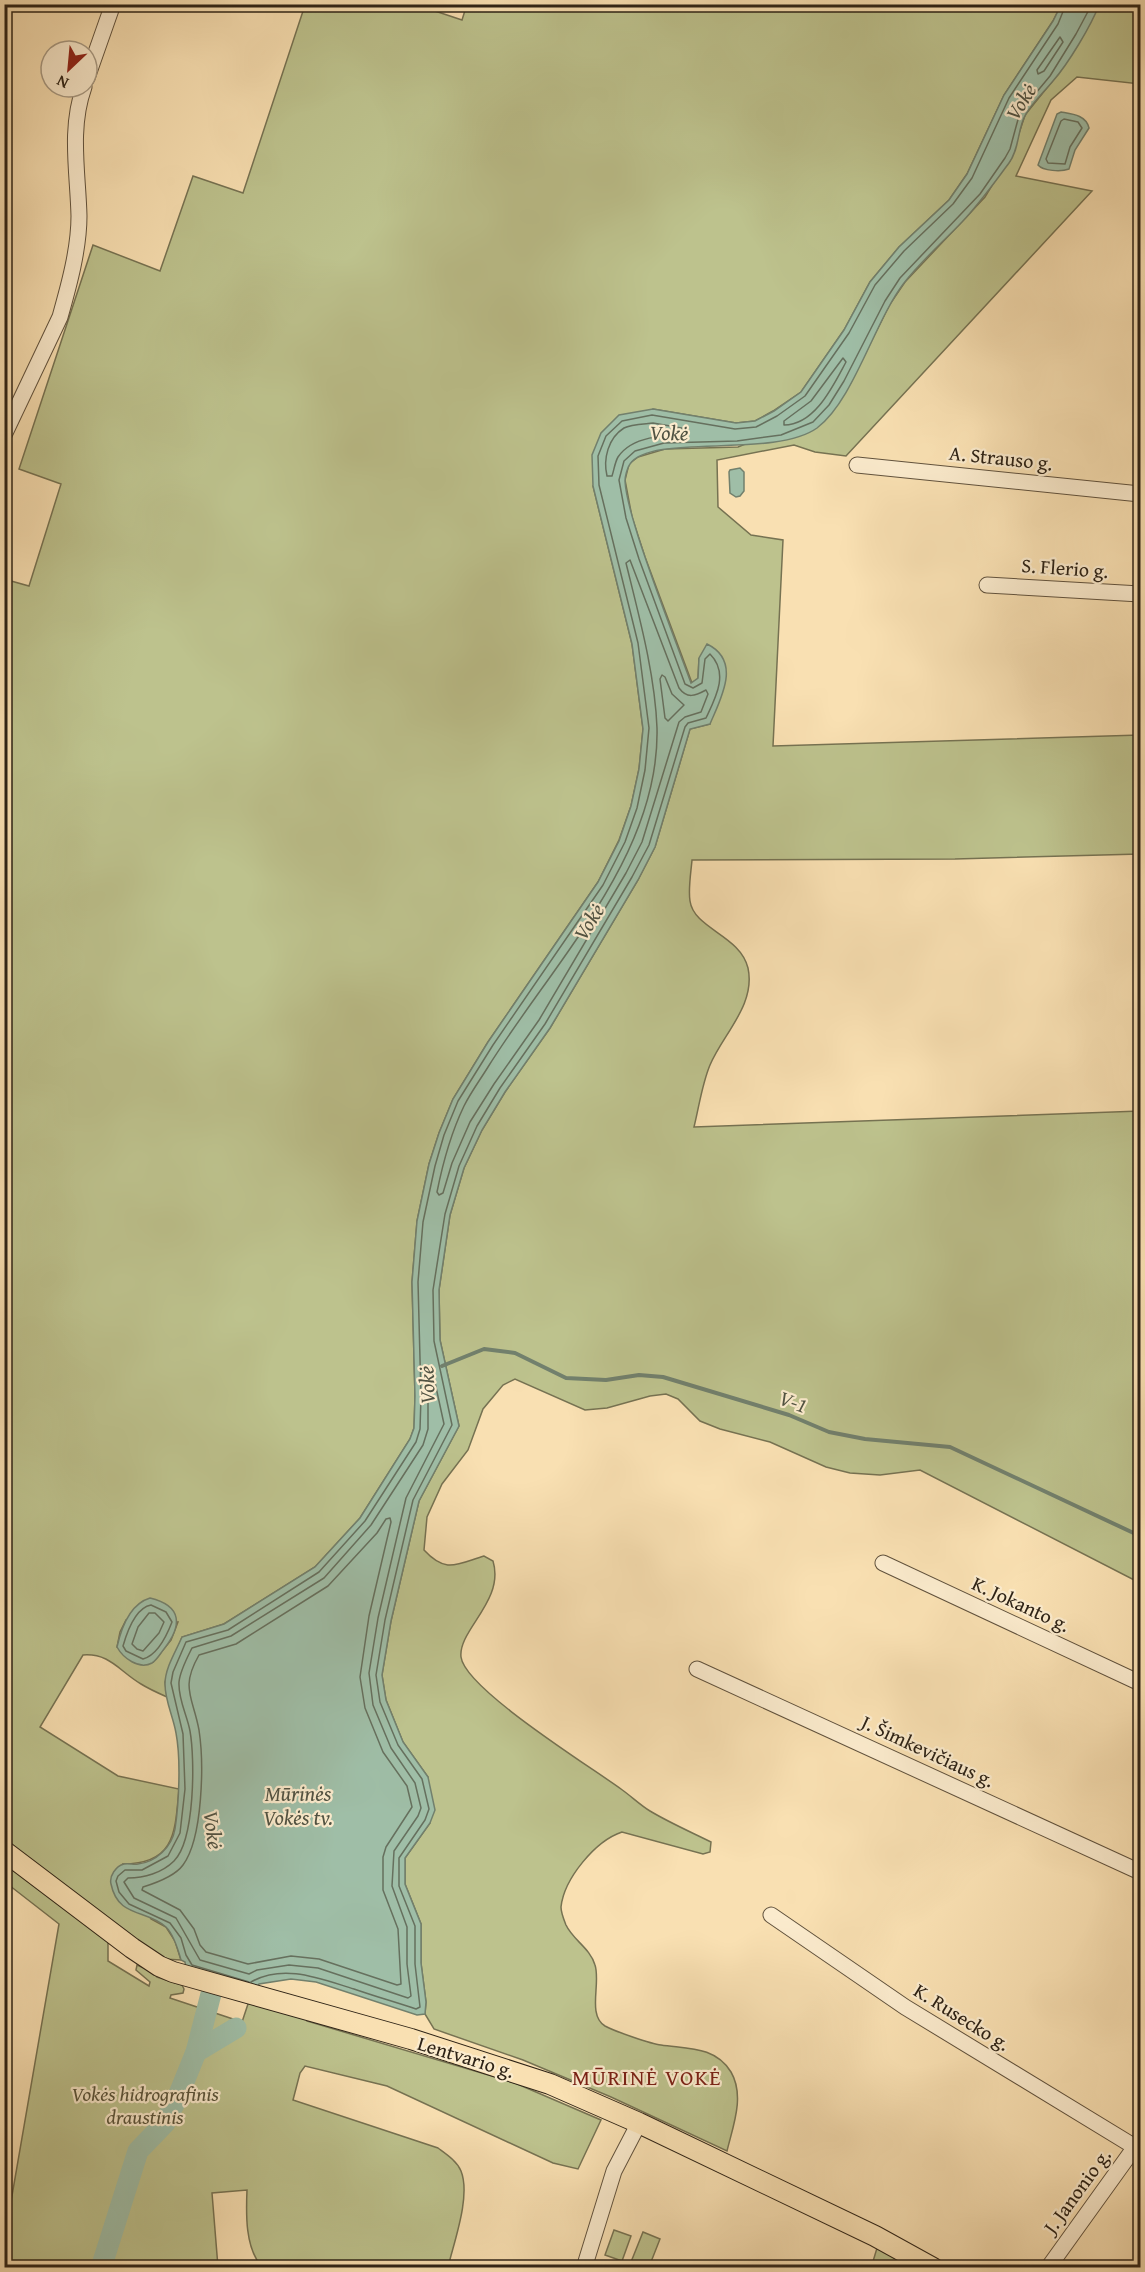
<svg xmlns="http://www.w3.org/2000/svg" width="1145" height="2272" viewBox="0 0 1145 2272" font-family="'Gentium Book Plus',serif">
	<rect width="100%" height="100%" fill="#f9e0b2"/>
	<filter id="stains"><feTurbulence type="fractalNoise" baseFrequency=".00333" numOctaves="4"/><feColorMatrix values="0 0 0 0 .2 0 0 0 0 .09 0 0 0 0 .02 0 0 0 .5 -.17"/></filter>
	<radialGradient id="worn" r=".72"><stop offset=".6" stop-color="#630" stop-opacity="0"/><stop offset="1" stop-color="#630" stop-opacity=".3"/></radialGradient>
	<!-- green -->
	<g fill="#bdc28d" stroke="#767252" stroke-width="1.5" fill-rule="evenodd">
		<path d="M467 4 1061 5 1053 21 1004 95 967 174 949 200 899 247 870 282 844 330 801 392 773 411 755 421 736 423 653 409 593 486 632 644 643 729 639 769 631 806 619 840 598 882 488 1042 453 1099 439 1133 429 1164 417 1221 412 1282 415 1396 414 1428 410 1439 360 1518 315 1567 224 1624 182 1637 165 1682 167 1697C158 1693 149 1689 141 1684 119 1671 110 1653 83 1655L40 1727 118 1776 179 1789C175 1831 176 1864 123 1864L151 1919 166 1927 175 1941 181 1960 163 1959 147 1949 5 1842 4 579 29 586 61 484 19 469 93 245 160 271 193 176 243 193 305 5H417L462 20ZM126 1620 178 1622 171 1640 153 1662 117 1647 120 1632Z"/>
		<path d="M1099 5H1140V84L1077 77 1051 100 1016 176 1092 191 846 456 815 452 794 445 717 460 718 507 751 535 783 540 773 746 1140 735V854L955 859 692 860C691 872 688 889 690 901 694 929 740 935 748 968 756 1005 723 1034 710 1065 702 1084 699 1107 694 1127L1140 1111V1583L920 1470 880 1475 850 1473 826 1467 770 1442 720 1429 700 1421 678 1399 666 1394 650 1396 607 1408 585 1410 515 1379 503 1385 483 1409 468 1450 442 1484 427 1517 424 1550C446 1574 457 1564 484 1556L493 1561C505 1601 458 1630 461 1657 465 1689 591 1767 621 1789 631 1796 640 1805 650 1811 670 1823 691 1832 711 1842L710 1852 703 1854 622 1832C595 1841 564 1879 561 1907 561 1913 564 1920 566 1925 573 1940 590 1948 595 1965 601 1983 587 2015 605 2026 614 2031 651 2044 661 2045 687 2049 715 2046 731 2072 745 2096 733 2126 727 2151L611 2097 523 2060 434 2029 425 2014 426 2002 421 1963V1924L405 1884V1858L430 1823 428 1777 403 1742 386 1700 382 1675 391 1621 419 1501 459 1426 440 1340 439 1290 450 1215 464 1168 482 1130 505 1092 550 1028 638 880 655 847 690 729 710 724 699 658 698 679 692 683 645 557 632 517 625 480 629 464 638 457 665 449 738 447 834 408 850 384 890 304 905 282 985 197 1000 172 1010 161 1025 115 1054 79 1082 37Z"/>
		<path d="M5 1860 108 1942V1961L149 1986 150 1982 136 1970 137 1965 151 1971 157 1977 182 1985 184 1989 183 1993 171 1995 170 1998 242 2022 250 1998 308 2016 307 2021 515 2083 601 2120 578 2169 553 2163 387 2086 305 2066 300 2073 293 2100 438 2148C446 2154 457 2161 461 2171 471 2196 454 2242 448 2267H262C245 2248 246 2214 247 2190L212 2193 218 2267H4L5 2236 59 1924 5 1882Z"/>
		<path d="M614 2230 631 2236 622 2261 605 2255Z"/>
		<path d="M643 2232 660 2239 649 2267H629Z"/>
		<path d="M877 2248 913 2268H871Z"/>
	</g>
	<!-- water -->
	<g fill="#9fbea7" stroke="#72806d" stroke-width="1.5">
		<path d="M1061 5H1099C1091 26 1068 64 1053 81 1044 92 1033 102 1026 114 1017 129 1020 148 1009 163 994 183 980 203 962 222 943 242 921 261 904 283 874 322 854 400 817 428 774 459 652 433 630 464 627 468 625 477 625 481 626 499 633 519 638 536 654 586 673 634 691 683L698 678 699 658 707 644C742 661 721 698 710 724L690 729 655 847 638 880 550 1028 505 1092 482 1130 464 1168 450 1215 439 1290 440 1340 459 1426 419 1501 391 1621 382 1675 386 1700 403 1742 428 1777 435 1810 430 1823 405 1858V1884L421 1924V1963L426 2002 425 2014 417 2015 316 1982 291 1979 259 1984 256 1990 186 1970 185 1962 181 1960C178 1949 174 1935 166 1927 146 1909 118 1918 111 1884 109 1876 116 1866 124 1864 129 1863 134 1865 138 1864 156 1862 172 1847 175 1829 179 1803 181 1759 176 1733 173 1716 165 1701 165 1684 165 1668 176 1651 182 1637L224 1624 315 1567 360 1518 410 1439 414 1428 415 1396 412 1282 417 1221 429 1164 439 1133 453 1099 488 1042 598 882 619 841 631 806 639 769 643 729 632 644 593 486 592 455 601 433 619 415 653 409 736 423 755 421 774 411 801 392 844 330 870 282 899 247 949 200 967 174 1004 95 1053 21Z"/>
		<path d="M1061 112C1072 114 1086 115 1089 128L1075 150 1069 169C1061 172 1043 171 1038 165L1057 114Z"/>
		<path d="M740 468 744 472V491L740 496 736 497 730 493 729 472 730 470Z"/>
		<path d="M150 1598C183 1606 182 1626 164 1649 160 1654 157 1660 152 1663 139 1670 123 1658 117 1647 121 1629 130 1604 150 1598Z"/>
	</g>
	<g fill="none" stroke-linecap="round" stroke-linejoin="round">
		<!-- shore -->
		<g stroke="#66705e" stroke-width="1.5">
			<path d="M1060 37 1063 42 1044 71 1038 74 1037 70Z"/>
			<path d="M1064 119 1078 122 1082 128 1070 147 1065 164 1048 163 1046 159 1061 121Z"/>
			<path d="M843 358 846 362C833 386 815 425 784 425V421L811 401Z"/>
			<path d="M653 423 687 429 689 432 686 435C665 435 632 436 618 457 615 462 614 470 612 476H607C603 459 608 438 624 428 631 424 645 424 653 423Z"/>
			<path d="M630 560 679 688C687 699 695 696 706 690L708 694 701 712 685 717 679 722 642 842 626 873 539 1020 494 1084 470 1122 452 1163 443 1193 439 1195 437 1192C443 1162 451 1133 464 1106 471 1092 480 1080 488 1067 552 964 660 856 657 728 655 674 639 616 626 563Z"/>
			<path d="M662 675 665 677 672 694 684 705 668 721 665 718 660 679Z"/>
			<path d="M430 1376 434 1378 444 1424 406 1498 378 1618 369 1673 373 1705 391 1748 415 1783 421 1808 418 1816 394 1851 392 1886 407 1927V1964L411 1996 408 1998 318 1968 289 1965 257 1970 249 1974 200 1960 176 1918 134 1898 124 1882 128 1878C144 1878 162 1873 174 1861 195 1840 195 1759 190 1731 187 1715 178 1699 179 1682 180 1671 187 1658 192 1648L231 1636 324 1578 371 1525 423 1445 428 1429V1378Z"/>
			<path d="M390 1518 391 1522 369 1616 360 1677 365 1708 383 1752 407 1786 412 1807 386 1847 383 1857V1890L398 1929 401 1984 397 1985 319 1959 291 1956 248 1964 206 1952 200 1945 194 1929 180 1910 142 1890 143 1887C156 1883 175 1876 183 1865 203 1838 204 1763 199 1730 193 1697 180 1688 199 1655L236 1644 328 1586 377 1533 386 1519Z"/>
			<path d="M151 1605 166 1612 172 1622C167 1635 158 1655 143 1659L126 1651 123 1646C127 1632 135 1608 151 1605Z"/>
			<path d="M149 1613H155L164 1622 159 1633 143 1651 137 1649 132 1644 138 1627Z"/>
			<path d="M249 1982 192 1965 186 1955 181 1938 170 1923 129 1904 119 1892 116 1881 118 1876 125 1870H142L168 1856 180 1833 185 1789 183 1734 171 1683 173 1672 186 1642 228 1630 319 1572 365 1521 416 1442 420 1429 421 1397 418 1282 423 1222 435 1166 444 1135 458 1101 493 1045 603 885 625 842 637 808 645 770 649 728 638 643 599 485 598 456 606 436 622 421 652 415 735 429 756 427 777 416 805 396 849 333 875 285 904 251 953 204 972 178 1009 98 1058 24 1066 4"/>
			<path d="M251 1982C284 1963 321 1979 354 1989 374 1996 395 2002 416 2009L420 2007 415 1964V1926L399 1886V1858L425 1820 429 1809 422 1779 398 1745 380 1702 376 1675 385 1620 413 1500 452 1425 434 1341 433 1290 445 1214 459 1166 477 1126 500 1088 545 1024 632 877 649 845 685 727 688 723 706 718C716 697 729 673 710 654L705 659 702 683 693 688 685 684 639 559 626 518 619 480 624 461 635 451 664 443 737 441 781 435 813 422 829 405 844 381 885 301 900 278 980 194 1005 158 1010 149 1020 112 1050 76 1076 34 1092 4"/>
		</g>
		<!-- stream -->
		<path stroke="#72806d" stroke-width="4" d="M442 1366 484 1349 515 1353 566 1378 606 1380 639 1375 663 1377 789 1415 829 1432 865 1439 950 1447 1140 1536"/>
		<!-- river -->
		<g stroke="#9fbea7" stroke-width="21">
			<path d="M196 2052 236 2028"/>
			<path d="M101 2268 138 2151 165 2123 179 2094 196 2052 212 1990"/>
		</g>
		<defs>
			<g id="minor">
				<path d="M87 78 113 4"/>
				<path d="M4 435 60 317C69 285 79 249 79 216 78 173 69 129 84 87"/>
				<path d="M857 465 1140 494"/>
				<path d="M987 585 1140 594"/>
				<path d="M883 1563 1140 1683"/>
				<path d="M697 1669 1140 1872"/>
				<path d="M771 1915 905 2007 1135 2147"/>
				<path d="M584 2268 614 2171 639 2123"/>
				<path d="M1048 2268 1140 2140"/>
			</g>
			<path id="major" d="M4 1851 132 1948 159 1966 173 1972 411 2039 550 2084 639 2123 875 2236 933 2268"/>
		</defs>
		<!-- minor casing -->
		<use href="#minor" stroke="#61523d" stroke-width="17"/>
		<!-- major casing -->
		<use href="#major" stroke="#2e2316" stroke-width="22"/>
		<!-- minor -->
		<use href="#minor" stroke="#fbebcd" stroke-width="15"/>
		<!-- major -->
		<use href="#major" stroke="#f9e0b2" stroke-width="20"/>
	</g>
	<g text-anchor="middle" stroke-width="4.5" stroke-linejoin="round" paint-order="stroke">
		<!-- street labels -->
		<g font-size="20" fill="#2e2316" stroke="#fbebcd">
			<text transform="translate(1001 458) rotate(6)" y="7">A. Strauso g.</text>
			<text transform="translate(1065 568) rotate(4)" y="7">S. Flerio g.</text>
			<text transform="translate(1021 1604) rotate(25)" y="7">K. Jokanto g.</text>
			<text transform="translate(928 1751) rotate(25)" y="7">J. Šimkevičiaus g.</text>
			<text transform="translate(962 2017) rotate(32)" y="7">K. Rusecko g.</text>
			<text transform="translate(466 2057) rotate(17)" y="7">Lentvario g.</text>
			<text transform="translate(1077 2191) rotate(-54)" y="7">J. Janonio g.</text>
		</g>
		<!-- park labels -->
		<g font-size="20" font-style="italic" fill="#59533a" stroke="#fbebcd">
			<text x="145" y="2101">Vokės hidrografinis<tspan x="145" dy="23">draustinis</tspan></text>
		</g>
		<!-- water labels -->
		<g font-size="21" font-style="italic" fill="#505242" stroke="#fbebcd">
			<text transform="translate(1021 102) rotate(-58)" y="7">Vokė</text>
			<text transform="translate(669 433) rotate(1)" y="7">Vokė</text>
			<text transform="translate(589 922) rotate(-58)" y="7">Vokė</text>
			<text transform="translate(427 1385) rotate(-92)" y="7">Vokė</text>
			<text transform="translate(793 1402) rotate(20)" y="7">V-1</text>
			<text x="298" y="1801">Mūrinės<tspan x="298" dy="24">Vokės tv.</tspan></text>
			<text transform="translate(213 1830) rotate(82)" y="7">Vokė</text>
		</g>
		<!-- quarter labels -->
		<g font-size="22" letter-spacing="1.5" fill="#7a1f14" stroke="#fbebcd">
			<text x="647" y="2085">MŪRINĖ VOKĖ</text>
		</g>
	</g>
	<!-- margin -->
	<rect width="1145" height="2272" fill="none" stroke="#f9e0b2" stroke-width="24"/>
	<rect x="6" y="6" width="1133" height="2260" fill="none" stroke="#2e2316" stroke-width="3"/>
	<rect x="12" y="12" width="1121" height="2248" fill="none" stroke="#2e2316" stroke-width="1.5"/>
	<!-- north arrow -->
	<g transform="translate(69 69) rotate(206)"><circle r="28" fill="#fbebcd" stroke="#a99b84" stroke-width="1.5"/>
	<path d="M0-4.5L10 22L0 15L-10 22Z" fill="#8f2418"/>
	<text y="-9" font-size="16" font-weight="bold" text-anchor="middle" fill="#2e2316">N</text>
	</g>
	<rect width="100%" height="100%" filter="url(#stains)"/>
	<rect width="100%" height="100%" fill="url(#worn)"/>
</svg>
